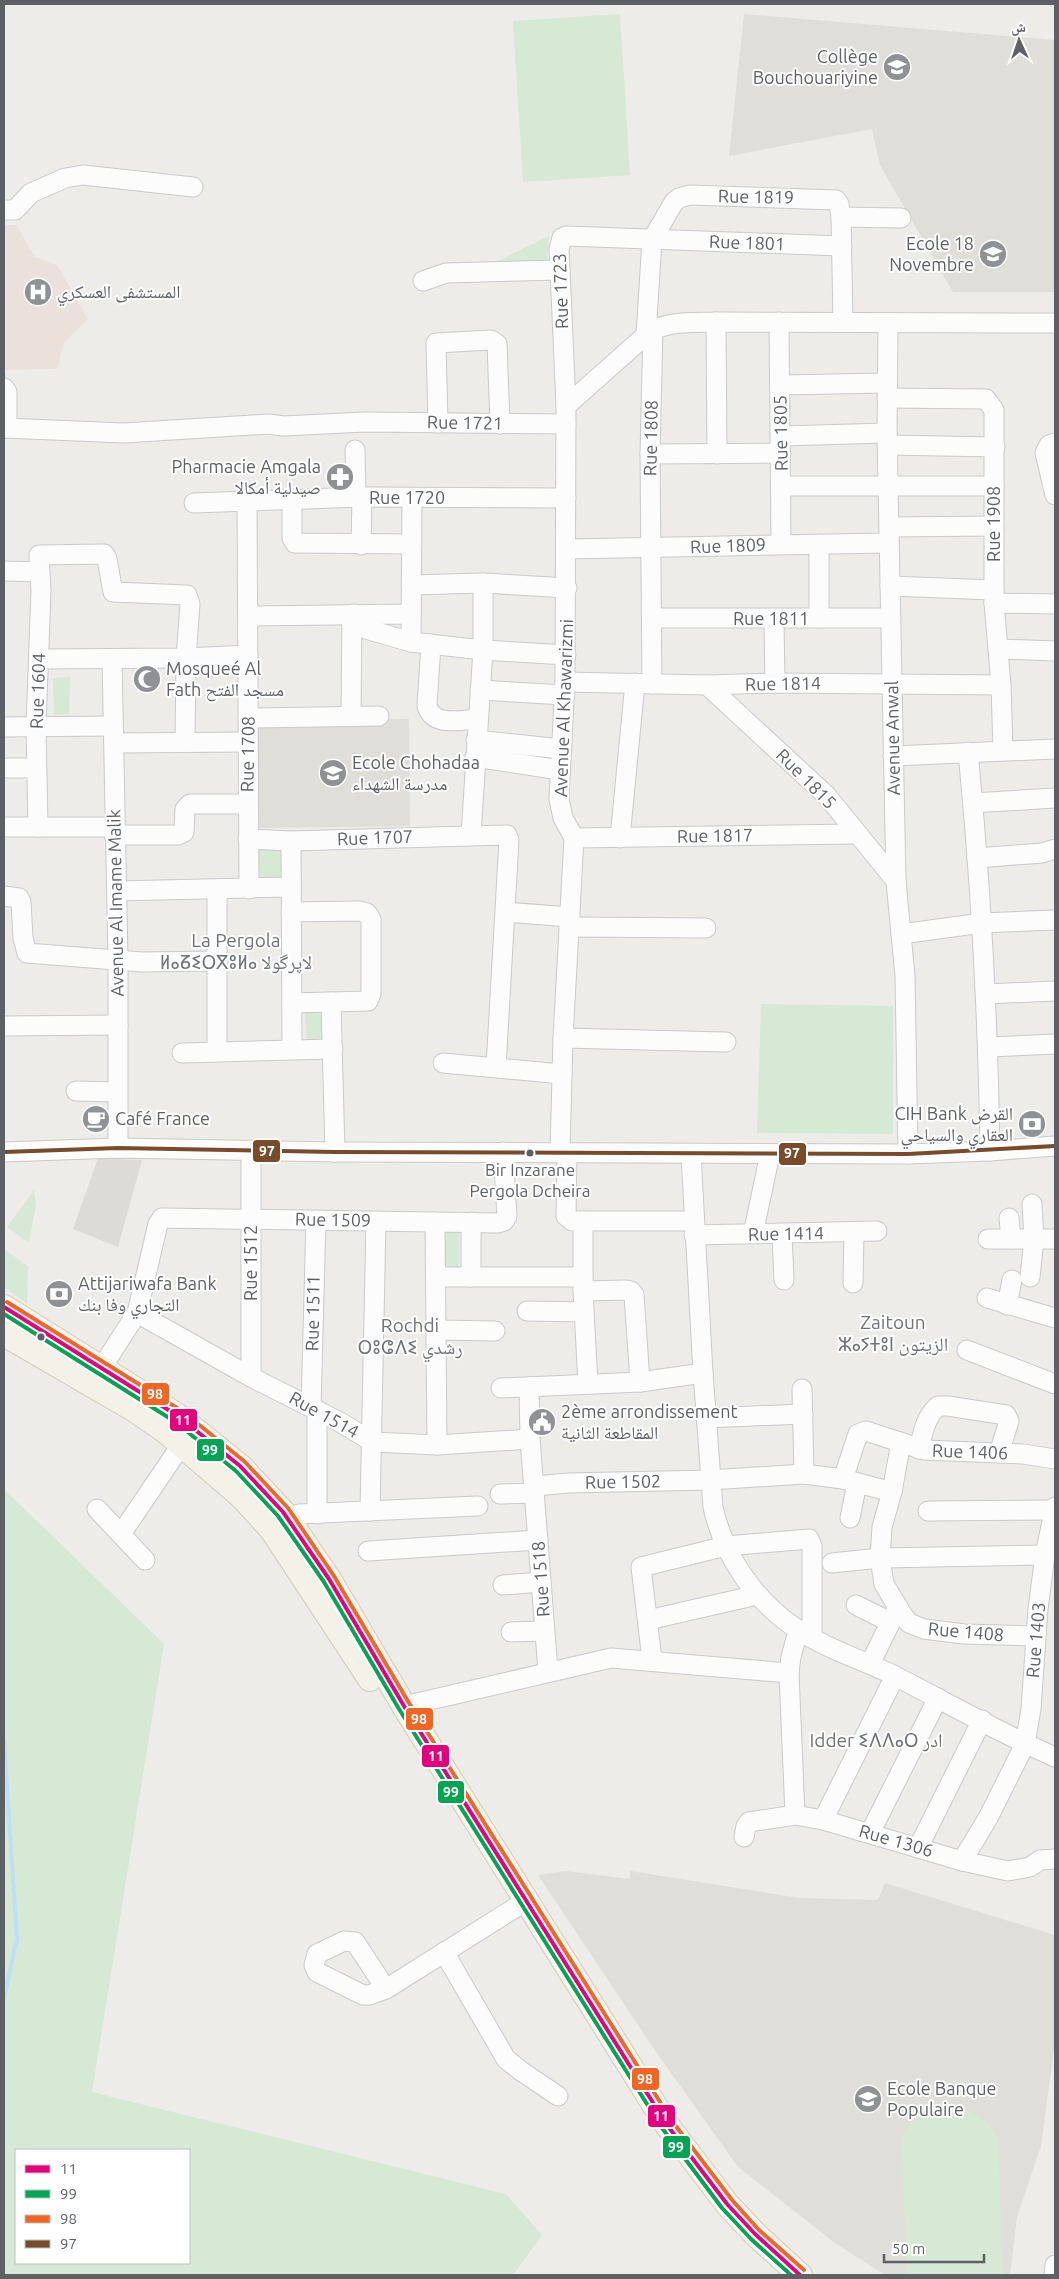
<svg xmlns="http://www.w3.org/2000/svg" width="1059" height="2279" viewBox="0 0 1059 2279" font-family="Ubuntu,'Noto Naskh Arabic','Noto Sans Tifinagh',sans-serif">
	<rect width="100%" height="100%" fill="#edece8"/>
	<!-- industrial -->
	<path fill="#dddbd8" d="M98 1158 142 1160 118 1247 73 1229Z"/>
	<!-- education -->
	<g fill="#e0ded8">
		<path d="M744 14 1055 40V292H953L880 165 872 129 729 156Z"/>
		<path d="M409 719 410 826 257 828 256 720Z"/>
		<path d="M565 1871 630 1879V1871L800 1898 878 1900 885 1883 1055 1935V2042L1041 2146 1017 2217 1010 2275H885L835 2243 738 2167 656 2052 538 1875Z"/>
	</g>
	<!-- medical -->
	<path fill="#ece0dd" d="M4 225H16L35 257 57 265 88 319 64 342 57 369 4 370Z"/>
	<!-- green -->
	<g fill="#d6e9d4" fill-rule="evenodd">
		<path d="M620 14 630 175 523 182 513 21Z"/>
		<path d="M549 236 547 263 496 262Z"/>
		<path d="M70 677 69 714 54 715 53 678Z"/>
		<path d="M254 845 284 846V880H254Z"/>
		<path d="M761 1004 893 1006V1134L757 1133Z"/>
		<path d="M323 1012 325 1043 307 1044 305 1013Z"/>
		<path d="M34 1190 36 1204 29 1243 7 1227Z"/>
		<rect x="440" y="1226" width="19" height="42"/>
		<path d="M4 1249 28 1266 27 1304 4 1287Z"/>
		<path d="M4 1489 164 1644 92 2092 506 2194 542 2235 513 2275H4ZM16 2150H189V2263H16Z"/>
		<path d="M948 2107C971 2110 987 2117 998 2138L1003 2275H907L901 2138C912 2115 924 2112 948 2107Z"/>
	</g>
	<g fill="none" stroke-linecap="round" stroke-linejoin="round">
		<!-- stream -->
		<path stroke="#bddff7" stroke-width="4" d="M4 1742 17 1939 4 1998"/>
		<defs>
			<g id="minor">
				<path d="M4 210H15L31 193 65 178 83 175 193 187"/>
				<path d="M841 217 901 218"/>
				<path d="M423 281 446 273 560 270"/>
				<path d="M716 322 717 454"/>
				<path d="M779 322 781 544"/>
				<path d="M888 323 887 433 896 881 905 976 908 1154"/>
				<path d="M646 335 652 240 674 202 679 198 690 195 836 200 839 204 841 217 843 322"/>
				<path d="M780 385 886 383"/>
				<path d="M4 388 7 392V428"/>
				<path d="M887 398 986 399 994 410V603L1001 685 1003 750"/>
				<path d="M566 406 560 270 559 249 562 238 566 236 842 246"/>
				<path d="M438 423 436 343 491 340 497 344 500 424"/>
				<path d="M4 428 124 433 269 424 283 426 365 422 566 424"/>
				<path d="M781 436 887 433"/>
				<path d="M1055 443 1049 445 1045 453 1055 495"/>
				<path d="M887 445 995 447"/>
				<path d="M355 450 356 497"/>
				<path d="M650 454 781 453"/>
				<path d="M781 486H994"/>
				<path d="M292 499V538L295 543 412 544"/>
				<path d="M247 500 249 889"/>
				<path d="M194 503 362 497 566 498"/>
				<path d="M889 527 993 526"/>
				<path d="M819 544V618"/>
				<path d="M361 545 362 497"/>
				<path d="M567 549 889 543"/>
				<path d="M4 571 40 572"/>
				<path d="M411 585 483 583 567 588"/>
				<path d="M890 586 994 590"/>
				<path d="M994 603 1055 604"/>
				<path d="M355 614 366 629 411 642 483 650 566 655"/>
				<path d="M248 616 411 614"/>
				<path d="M652 618H891"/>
				<path d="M774 620 775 683"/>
				<path d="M411 642 412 498"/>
				<path d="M431 644 427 706C433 727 460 720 478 719"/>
				<path d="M999 649 1055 651"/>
				<path d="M39 659 186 658 248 655"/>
				<path d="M112 659 118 960V1148"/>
				<path d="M565 682 707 685 775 683 1001 685"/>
				<path d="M652 684 650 454 653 329"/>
				<path d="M707 685 827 796 896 881"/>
				<path d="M480 690 565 695"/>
				<path d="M351 716 352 614"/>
				<path d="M248 718 379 716"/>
				<path d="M4 727 113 726"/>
				<path d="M476 740 561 749"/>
				<path d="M114 743 248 742"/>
				<path d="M968 752C981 885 988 1018 990 1151"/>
				<path d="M893 756 1055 749"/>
				<path d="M475 757 560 770"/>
				<path d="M4 768H36"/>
				<path d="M973 803 1055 798"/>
				<path d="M4 827H114"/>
				<path d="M38 827 36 726 41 591 39 555 104 554 107 559 113 592 187 595 190 604 186 658 185 741"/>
				<path d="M114 835H178L184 832 185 809 190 804H247"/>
				<path d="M471 835 483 650V583"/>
				<path d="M574 838 856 834"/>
				<path d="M620 838 635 683"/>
				<path d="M248 839 291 841 507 835 509 840 496 1067"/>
				<path d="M291 841 292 1049"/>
				<path d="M977 858 1042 853 1055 849"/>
				<path d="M117 891 291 887"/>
				<path d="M4 896 19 898 21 902 23 938 27 953 142 962 218 961"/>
				<path d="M291 912 359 911 367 913 371 919V994L368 1001 292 1003"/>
				<path d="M506 912 570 917"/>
				<path d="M569 927 706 928"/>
				<path d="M901 934 982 923 1055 920"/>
				<path d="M986 994 1055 991"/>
				<path d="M331 1002 335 1152"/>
				<path d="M4 1026 118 1025"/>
				<path d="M563 1038 726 1042"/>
				<path d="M989 1047 1055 1044"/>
				<path d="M217 1051V890"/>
				<path d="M182 1053 333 1049"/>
				<path d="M443 1063 562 1074"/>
				<path d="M76 1091 117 1092"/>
				<path d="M251 1150V1377"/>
				<path d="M4 1152 118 1148 335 1152 908 1154 990 1151 1055 1146"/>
				<path d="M560 1153 563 1038 574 838 563 818 559 799 565 682 566 406 646 335C664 320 694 323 716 322L1055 323"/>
				<path d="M567 1153 566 1216 572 1221H694"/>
				<path d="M691 1154 703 1373 713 1507C724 1557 756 1603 800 1631 830 1651 867 1661 899 1678 951 1705 1002 1734 1055 1757"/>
				<path d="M1009 1218 1011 1239"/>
				<path d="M583 1221V1291L588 1384"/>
				<path d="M435 1222 437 1445"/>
				<path d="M753 1234 770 1154"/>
				<path d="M782 1234 784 1280"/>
				<path d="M694 1235 877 1231"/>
				<path d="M988 1239H1055"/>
				<path d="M437 1277H583"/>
				<path d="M471 1277V1222"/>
				<path d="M1030 1277 1034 1239 1032 1204"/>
				<path d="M853 1283 854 1232"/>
				<path d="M583 1291 626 1290 631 1291 634 1295 640 1382"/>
				<path d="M987 1298 1055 1318"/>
				<path d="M1007 1305 1012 1280"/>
				<path d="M527 1311 583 1312"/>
				<path d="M137 1313 251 1377 338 1421 373 1442 437 1445 530 1439"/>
				<path d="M437 1330 495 1331"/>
				<path d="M967 1350 1055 1384"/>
				<path d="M102 1367 137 1313 158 1224 162 1218 498 1223 504 1221 507 1216 503 1152"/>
				<path d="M529 1387 530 1439 548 1671"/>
				<path d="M501 1388 640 1382 703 1373"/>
				<path d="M802 1389 804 1474"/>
				<path d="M311 1407 316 1220"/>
				<path d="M317 1410V1514"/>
				<path d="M706 1418 803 1414"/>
				<path d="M901 1442 892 1492 882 1527 880 1558 884 1584 902 1614 909 1623 924 1629 964 1634 1035 1636"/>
				<path d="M919 1449C923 1432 925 1418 938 1406H948L1006 1415 1009 1421 999 1453"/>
				<path d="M843 1479 858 1434 866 1431 924 1450 1023 1454 1055 1459"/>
				<path d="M535 1486 568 1483 710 1480 804 1474 843 1479 892 1492"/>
				<path d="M500 1494 535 1493"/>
				<path d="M97 1509 145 1560"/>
				<path d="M370 1511 376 1221"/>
				<path d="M928 1511 1054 1510"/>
				<path d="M299 1514 478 1506"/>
				<path d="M850 1518 857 1483"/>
				<path d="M121 1534 182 1444"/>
				<path d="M368 1551 538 1540"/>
				<path d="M832 1563 880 1558 1045 1555"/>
				<path d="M503 1585 541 1582"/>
				<path d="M856 1605 890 1622"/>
				<path d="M648 1620 757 1595"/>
				<path d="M511 1632 544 1631"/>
				<path d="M652 1660 641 1567 726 1546 809 1539 812 1546V1638"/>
				<path d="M870 1664 898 1607"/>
				<path d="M404 1706 611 1658 789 1673"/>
				<path d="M795 1815 789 1673 791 1657 798 1631"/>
				<path d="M823 1820 895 1676"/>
				<path d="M870 1833 938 1698"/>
				<path d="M744 1837 746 1826 749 1822 795 1815 823 1820 962 1861 1008 1871 1030 1867 1040 1860 1055 1859"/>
				<path d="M918 1848 982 1720"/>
				<path d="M962 1861 988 1818 1025 1744 1031 1709 1038 1609 1045 1555 1055 1507"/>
				<path d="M444 1952 506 2059 521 2071 558 2096"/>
				<path d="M386 1989 355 1942 344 1941 317 1954 314 1965 317 1972 363 1995H369L386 1989 526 1901"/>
				<path d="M1054 2275 1055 2265"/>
			</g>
			<g id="major">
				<path d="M4 1307 178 1416 240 1466 283 1512 329 1579 404 1706 667 2125 727 2204 755 2234 800 2275"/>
				<path d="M4 1334 135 1410 164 1430 242 1497 272 1530 370 1679"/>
			</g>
		</defs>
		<!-- minor casing -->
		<use href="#minor" stroke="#c9caca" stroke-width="21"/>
		<!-- major casing -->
		<use href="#major" stroke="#d4ccb6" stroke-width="26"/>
		<!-- minor -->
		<use href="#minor" stroke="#fcfcfc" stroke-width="19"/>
		<!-- major -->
		<use href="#major" stroke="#f3f1e8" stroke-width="24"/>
		<defs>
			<path id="bus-1" d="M4 1307 178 1416 240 1466 283 1512 329 1579 404 1706 667 2125 727 2204 755 2234 800 2275"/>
			<path id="bus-2" d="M4 1314 174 1421 236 1471 278 1516 324 1582 399 1709 662 2128 722 2208 751 2239 791 2275"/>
			<path id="bus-3" d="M7 1302 182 1411 244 1461 288 1508 334 1576 409 1703 672 2121 732 2200 759 2230 804 2270"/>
			<path id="bus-4" d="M4 1152 118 1148 335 1152 908 1154 1055 1146"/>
		</defs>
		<!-- bus-1 casing -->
		<use href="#bus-1" stroke="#fff" stroke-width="8"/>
		<!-- bus-2 casing -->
		<use href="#bus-2" stroke="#fff" stroke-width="8"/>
		<!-- bus-3 casing -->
		<use href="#bus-3" stroke="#fff" stroke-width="8"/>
		<!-- bus-4 casing -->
		<use href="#bus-4" stroke="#fff" stroke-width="8"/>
		<!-- bus-1 -->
		<use href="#bus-1" stroke="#e5007d" stroke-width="4"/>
		<!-- bus-2 -->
		<use href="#bus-2" stroke="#00a651" stroke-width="4"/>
		<!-- bus-3 -->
		<use href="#bus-3" stroke="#f26522" stroke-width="4"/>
		<!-- bus-4 -->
		<use href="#bus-4" stroke="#7a4b2a" stroke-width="4"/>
	</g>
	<!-- icons -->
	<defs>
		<symbol id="school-disc" viewBox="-11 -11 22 22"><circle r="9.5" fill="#8f9294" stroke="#fff"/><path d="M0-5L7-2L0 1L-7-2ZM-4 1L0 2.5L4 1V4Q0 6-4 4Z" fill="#fff"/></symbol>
		<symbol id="hospital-disc" viewBox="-11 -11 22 22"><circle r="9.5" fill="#8f9294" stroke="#fff"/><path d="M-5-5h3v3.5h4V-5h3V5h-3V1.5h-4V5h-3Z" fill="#fff"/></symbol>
		<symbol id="pharmacy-disc" viewBox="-11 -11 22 22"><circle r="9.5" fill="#8f9294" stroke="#fff"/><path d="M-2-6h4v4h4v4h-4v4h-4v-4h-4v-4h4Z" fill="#fff"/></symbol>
		<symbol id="mosque-disc" viewBox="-11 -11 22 22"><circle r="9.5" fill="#8f9294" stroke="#fff"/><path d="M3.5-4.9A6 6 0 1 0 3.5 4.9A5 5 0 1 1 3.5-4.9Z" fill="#fff"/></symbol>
		<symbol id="cafe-disc" viewBox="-11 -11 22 22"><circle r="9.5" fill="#8f9294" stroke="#fff"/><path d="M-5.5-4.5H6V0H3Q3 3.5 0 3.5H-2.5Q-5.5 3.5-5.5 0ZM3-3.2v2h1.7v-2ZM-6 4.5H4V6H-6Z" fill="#fff"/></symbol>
		<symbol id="bank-disc" viewBox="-11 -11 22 22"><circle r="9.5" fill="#8f9294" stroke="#fff"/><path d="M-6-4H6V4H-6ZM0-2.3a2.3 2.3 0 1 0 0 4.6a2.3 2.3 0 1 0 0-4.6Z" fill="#fff"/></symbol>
		<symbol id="civic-disc" viewBox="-11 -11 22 22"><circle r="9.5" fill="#8f9294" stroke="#fff"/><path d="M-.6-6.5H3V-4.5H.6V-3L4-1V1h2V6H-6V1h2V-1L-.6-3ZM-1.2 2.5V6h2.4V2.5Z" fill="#fff"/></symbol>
	</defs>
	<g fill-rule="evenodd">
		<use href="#school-disc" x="881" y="51" width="32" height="32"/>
		<use href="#school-disc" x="977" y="238" width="32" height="32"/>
		<use href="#hospital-disc" x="22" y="276" width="32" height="32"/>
		<use href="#pharmacy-disc" x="324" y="461" width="32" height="32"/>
		<use href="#mosque-disc" x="131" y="663" width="32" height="32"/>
		<use href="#school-disc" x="317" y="757" width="32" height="32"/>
		<use href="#cafe-disc" x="80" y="1103" width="32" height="32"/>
		<use href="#bank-disc" x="1016" y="1108" width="32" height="32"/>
		<use href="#bank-disc" x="43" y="1278" width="32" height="32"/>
		<use href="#civic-disc" x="526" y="1406" width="32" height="32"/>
		<use href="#school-disc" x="852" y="2083" width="32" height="32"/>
	</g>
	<!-- markers -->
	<g fill="#5d6166" stroke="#fff" stroke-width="2">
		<circle cx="530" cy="1153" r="4.5"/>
		<circle cx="41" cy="1337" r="4.5"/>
	</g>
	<g text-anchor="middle" stroke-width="4" stroke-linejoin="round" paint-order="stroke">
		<!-- bus labels -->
		<g font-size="17" fill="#5d6166" stroke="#fff">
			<text x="530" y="1176">Bir Inzarane<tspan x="530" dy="21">Pergola Dcheira</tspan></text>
		</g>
		<!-- poi labels -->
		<g font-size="18" fill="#5d6166" stroke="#fff" text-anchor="start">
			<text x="878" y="63" text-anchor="end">Collège<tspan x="878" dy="21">Bouchouariyine</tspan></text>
			<text x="974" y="250" text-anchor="end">Ecole 18<tspan x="974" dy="21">Novembre</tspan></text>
			<text x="57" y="298">المستشفى العسكري</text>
			<text x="321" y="473" text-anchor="end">Pharmacie Amgala<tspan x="321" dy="21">صيدلية أمكالا</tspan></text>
			<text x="166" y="675">Mosqueé Al<tspan x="166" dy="21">Fath مسجد الفتح</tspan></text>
			<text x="352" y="769">Ecole Chohadaa<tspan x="352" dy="21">مدرسة الشهداء</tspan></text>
			<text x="1013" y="1120" text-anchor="end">CIH Bank القرض<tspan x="1013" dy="21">العقاري والسياحي</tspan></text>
			<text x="115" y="1125">Café France</text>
			<text x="78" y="1290">Attijariwafa Bank<tspan x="78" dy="21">التجاري وفا بنك</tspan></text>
			<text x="561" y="1418">2ème arrondissement<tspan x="561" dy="21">المقاطعة الثانية</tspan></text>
			<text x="887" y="2095">Ecole Banque<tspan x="887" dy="21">Populaire</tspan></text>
		</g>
		<!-- street labels -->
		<g font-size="18" fill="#5d6166" stroke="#fff">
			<text transform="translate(756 197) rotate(1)" y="6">Rue 1819</text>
			<text transform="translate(747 243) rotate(2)" y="6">Rue 1801</text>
			<text transform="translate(561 291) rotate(-92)" y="6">Rue 1723</text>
			<text transform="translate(465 423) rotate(1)" y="6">Rue 1721</text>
			<text transform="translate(781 433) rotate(-91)" y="6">Rue 1805</text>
			<text transform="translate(651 438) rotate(-89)" y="6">Rue 1808</text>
			<text x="407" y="504">Rue 1720</text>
			<text transform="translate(994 524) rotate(-90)" y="6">Rue 1908</text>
			<text transform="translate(728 546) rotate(-2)" y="6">Rue 1809</text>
			<text x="771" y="625">Rue 1811</text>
			<text transform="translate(783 684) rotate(-1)" y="6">Rue 1814</text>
			<text transform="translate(38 691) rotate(-88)" y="6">Rue 1604</text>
			<text transform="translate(564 708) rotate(-88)" y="6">Avenue Al Khawarizmi</text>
			<text transform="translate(893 738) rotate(-91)" y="6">Avenue Anwal</text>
			<text transform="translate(248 754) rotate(-89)" y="6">Rue 1708</text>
			<text transform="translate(806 779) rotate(45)" y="6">Rue 1815</text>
			<text transform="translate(715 836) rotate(-1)" y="6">Rue 1817</text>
			<text transform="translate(375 838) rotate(-2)" y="6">Rue 1707</text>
			<text transform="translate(116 903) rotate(-91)" y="6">Avenue Al Imame Malik</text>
			<text transform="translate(333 1220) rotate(1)" y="6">Rue 1509</text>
			<text transform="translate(786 1234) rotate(-1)" y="6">Rue 1414</text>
			<text transform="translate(251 1263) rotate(-90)" y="6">Rue 1512</text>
			<text transform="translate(313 1313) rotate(-89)" y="6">Rue 1511</text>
			<text transform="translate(324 1415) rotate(29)" y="6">Rue 1514</text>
			<text transform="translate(970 1452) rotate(2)" y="6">Rue 1406</text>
			<text transform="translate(623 1482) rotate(-1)" y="6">Rue 1502</text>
			<text transform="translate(541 1579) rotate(-94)" y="6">Rue 1518</text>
			<text transform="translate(966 1632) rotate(5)" y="6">Rue 1408</text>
			<text transform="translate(1036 1640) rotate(-85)" y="6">Rue 1403</text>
			<text transform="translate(896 1841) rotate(16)" y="6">Rue 1306</text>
		</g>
		<!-- neighbourhood labels -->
		<g font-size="19" fill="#6e7378" stroke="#fff">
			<text x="236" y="947">La Pergola<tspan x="236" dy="22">ⵍⴰⵒⵉⵔⴳⵓⵍⴰ لاپرگولا</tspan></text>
			<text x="893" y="1329">Zaitoun<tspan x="893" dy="22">ⵣⴰⵢⵜⵓⵏ الزيتون</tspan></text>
			<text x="410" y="1332">Rochdi<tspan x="410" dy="22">ⵔⵓⵛⴷⵉ رشدي</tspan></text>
			<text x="876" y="1747">Idder ⵉⴷⴷⴰⵔ ادر</text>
		</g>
	</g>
	<g stroke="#fff" stroke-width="2">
		<rect x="252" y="1139" width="29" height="24" rx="5" fill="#7a4b2a"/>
		<rect x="778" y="1142" width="29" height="24" rx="5" fill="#7a4b2a"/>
		<rect x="141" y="1382" width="29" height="24" rx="5" fill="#f26522"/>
		<rect x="169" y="1408" width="29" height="24" rx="5" fill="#e5007d"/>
		<rect x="196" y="1438" width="29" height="24" rx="5" fill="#00a651"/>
		<rect x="405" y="1707" width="29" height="24" rx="5" fill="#f26522"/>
		<rect x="421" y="1744" width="29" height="24" rx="5" fill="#e5007d"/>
		<rect x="437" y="1780" width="28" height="24" rx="5" fill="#00a651"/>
		<rect x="631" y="2067" width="29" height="24" rx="5" fill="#f26522"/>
		<rect x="647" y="2104" width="29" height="24" rx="5" fill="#e5007d"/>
		<rect x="662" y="2135" width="29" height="24" rx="5" fill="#00a651"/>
	</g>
	<g font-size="14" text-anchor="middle" font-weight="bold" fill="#fff">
		<text x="267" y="1156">97</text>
		<text x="792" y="1158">97</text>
		<text x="155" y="1399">98</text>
		<text x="183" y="1425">11</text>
		<text x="210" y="1455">99</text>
		<text x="419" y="1724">98</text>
		<text x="436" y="1761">11</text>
		<text x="451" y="1797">99</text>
		<text x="645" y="2084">98</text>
		<text x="661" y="2121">11</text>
		<text x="676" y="2152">99</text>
	</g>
	<!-- border -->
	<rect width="1059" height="2279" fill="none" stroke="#5d6166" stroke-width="10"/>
	<!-- legend -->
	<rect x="15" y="2149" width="175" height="115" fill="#ffffff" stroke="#bec0c2"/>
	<rect x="25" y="2165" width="25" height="8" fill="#e5007d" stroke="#bec0c2"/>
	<text x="60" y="2174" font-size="15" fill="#5d6166">11</text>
	<rect x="25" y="2190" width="25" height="8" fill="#00a651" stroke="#bec0c2"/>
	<text x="60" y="2199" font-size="15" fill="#5d6166">99</text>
	<rect x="25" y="2215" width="25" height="8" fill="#f26522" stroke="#bec0c2"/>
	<text x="60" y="2224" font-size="15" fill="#5d6166">98</text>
	<rect x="25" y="2240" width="25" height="8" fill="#7a4b2a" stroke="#bec0c2"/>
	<text x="60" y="2249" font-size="15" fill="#5d6166">97</text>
	<!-- north arrow -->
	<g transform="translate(1019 40) rotate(357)" stroke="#ffffff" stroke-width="4" paint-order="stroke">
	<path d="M0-4L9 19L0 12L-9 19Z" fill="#5d6166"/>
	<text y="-8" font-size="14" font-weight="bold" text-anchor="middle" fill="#5d6166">ش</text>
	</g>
	<!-- scale -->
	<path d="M884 2254v8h100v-8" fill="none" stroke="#5d6166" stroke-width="2.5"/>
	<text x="892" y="2254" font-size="15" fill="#5d6166" stroke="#ffffff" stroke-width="4" paint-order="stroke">50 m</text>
</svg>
